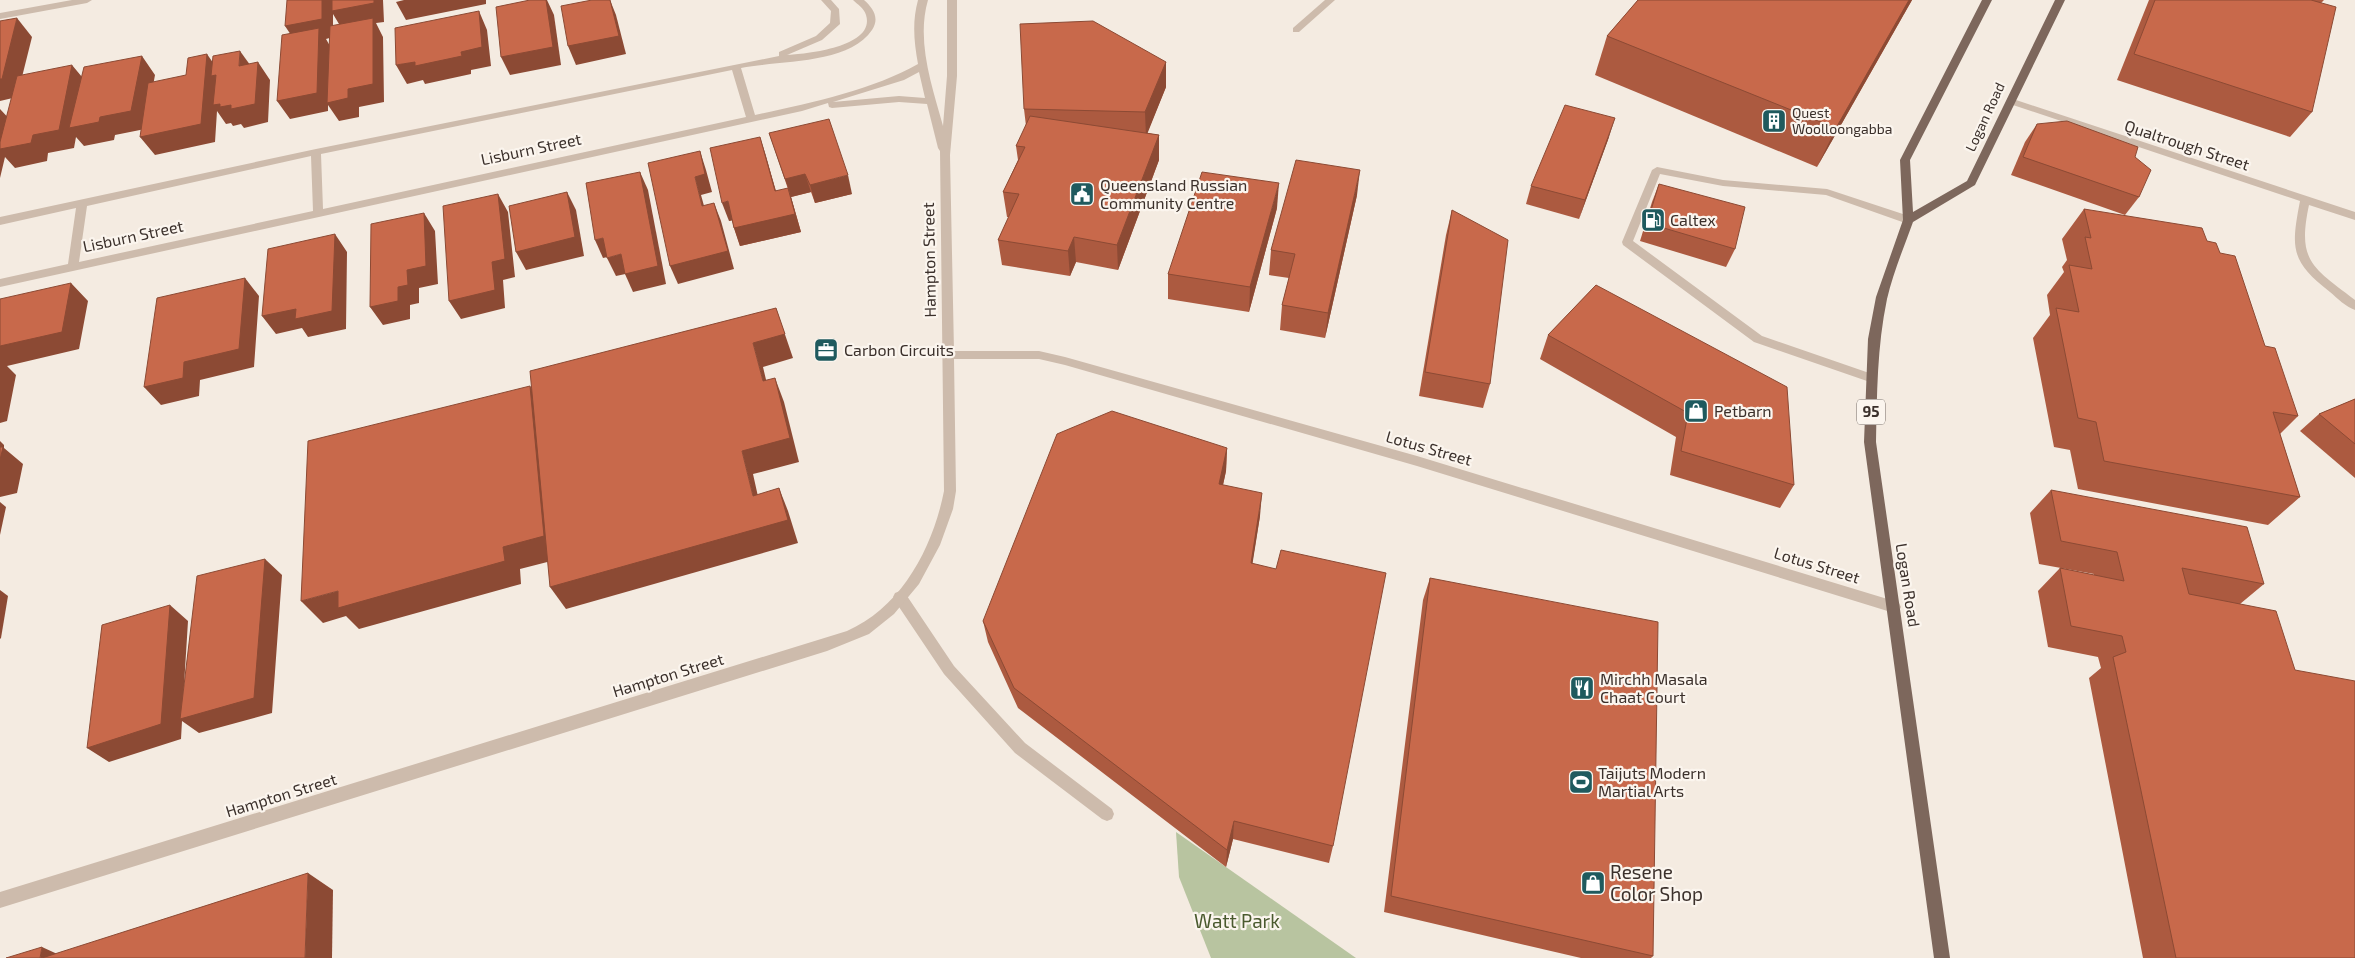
<svg xmlns="http://www.w3.org/2000/svg" width="2355" height="958" viewBox="0 0 2355 958" font-family="'Exo 2',sans-serif">
	<rect width="100%" height="100%" fill="#f4ebe1"/>
	<!-- green -->
	<path fill="#b8c4a0" d="M1176 832 1356 958H1211L1179 877Z"/>
	<g fill="none" stroke-linecap="round" stroke-linejoin="round">
		<!-- service -->
		<g fill="#cdbbac" fill-rule="evenodd">
			<path d="M72 0H92L87 3 0 19V13Z"/>
			<path d="M1325 0H1335L1299 32H1293V28Z"/>
			<path d="M1657 167 1723 180 1827 189 1912 217V223L1908 224 1826 195 1723 186 1660 174 1633 241 1762 336 1875 375 1877 378 1875 381H1867L1754 342 1623 245 1622 242 1652 170Z"/>
			<path d="M900 591 905 593 954 666 1025 743 1112 809 1114 814 1112 819 1107 821 1102 819 1015 753 944 674 895 601 893 597 895 593Z"/>
		</g>
		<!-- minor -->
		<g fill="#cdbbac" fill-rule="evenodd">
			<path d="M821 0H831L839 9 840 24 822 40 787 55C806 54 876 47 866 15 864 8 858 5 853 0H864C873 8 880 18 872 30 848 65 780 60 741 68L755 115C806 104 873 90 918 64 914 42 912 22 918 0H928C916 41 932 86 943 126L947 76V0H957V76L950 155 954 351H1039L1065 357 1417 456 1894 601 1899 603 1901 607 1899 611 1894 613 1417 466 1065 365 1039 359H954L956 491 953 509 940 545 919 584 894 614 869 634 827 651 0 908V892L847 631C902 607 933 547 944 491L940 151 938 148 927 104 899 102 832 108 829 107 828 103 802 111 0 287V279L68 264 76 208 0 225V217L316 149 779 56V52L816 36 830 23 831 11ZM732 70 746 117 323 209 321 154ZM919 72 925 98 899 96 833 102 904 80ZM311 156 313 211 79 262 87 206Z"/>
			<path d="M2010 98 2355 212V220L2309 205C2297 261 2312 267 2355 300V310C2346 307 2337 298 2330 292 2290 261 2291 248 2300 201L2007 103V99Z"/>
		</g>
		<!-- primary -->
		<path fill="#7d675c" fill-rule="evenodd" d="M1982 0H1992L1910 160 1913 212 1967 181 2055 0H2065L1975 185 1913 222C1904 247 1893 273 1887 299 1877 347 1877 394 1876 442L1950 958H1934L1864 442 1868 339 1876 297 1903 220 1900 160Z"/>
	</g>
	<!-- wall -->
	<g fill="#ac5a40">
		<path d="M1638 0H1912L1817 167 1595 75 1607 36Z"/>
		<path d="M2149 0H2324L2321 3 2312 112 2290 137 2117 80Z"/>
		<path d="M1166 62V87L1147 133 1159 135V160L1118 270 1076 262 1070 276 1002 265 998 240 1009 217H1007L1003 192 1018 160 1016 146 1026 126 1024 109Z"/>
		<path d="M2037 124 2135 157 2139 197 2125 215 2011 175 2025 142Z"/>
		<path d="M769 133 852 194 815 203 811 192 791 197 801 232 740 246 734 228 732 220 729 221 760 137 776 191 788 189Z"/>
		<path d="M1609 137 1579 219 1526 204 1531 186Z"/>
		<path d="M1659 184 1735 249 1726 267 1640 241 1652 202Z"/>
		<path d="M1357 195 1325 338 1280 330 1282 305 1289 278 1269 275 1271 250Z"/>
		<path d="M1277 208 1249 312 1168 299V274Z"/>
		<path d="M2084 209 2207 241 2220 253 2298 416 2280 434 2300 497 2268 525 2078 489 2070 450 2054 447 2033 338 2050 315 2047 295 2064 272 2062 267 2067 260 2062 239Z"/>
		<path d="M1452 210 1490 384 1483 408 1419 396 1446 235Z"/>
		<path d="M1596 285 1794 485 1780 508 1670 475 1676 437 1540 359 1548 335Z"/>
		<path d="M2355 399V478L2300 431 2319 414Z"/>
		<path d="M1227 448 1226 471 1223 485 1260 516 1252 564 1333 846 1329 863 1233 839 1226 867 1018 708 988 642 983 621Z"/>
		<path d="M2051 490 2264 584 2240 604 2355 958H2143L2089 678 2101 668 2098 657 2048 647 2038 591 2060 568 2094 575V574L2039 564 2030 513Z"/>
		<path d="M1430 578 1653 956 1651 958H1581L1384 912 1423 600Z"/>
	</g>
	<!-- shaded-wall -->
	<g fill="#8c4a34" fill-rule="evenodd">
		<path d="M322 0H383L384 22 376 23 383 37 384 102 359 107V117L339 121 328 105V111L290 119 277 101 297 44 285 26ZM333 14 342 29 330 46 326 39 333 37Z"/>
		<path d="M404 0H486V4L406 20 396 2Z"/>
		<path d="M546 0H547L554 15 561 65 510 75 501 57Z"/>
		<path d="M610 0 616 15 626 54 576 65 568 46Z"/>
		<path d="M1909 0H1912L1817 167 1836 128Z"/>
		<path d="M479 11 487 30 491 66 471 70V74L425 84 423 80 407 84 396 65 461 52Z"/>
		<path d="M17 18 32 37 17 97 0 101V79Z"/>
		<path d="M240 51 253 69 239 66Z"/>
		<path d="M207 54 220 73 258 62 270 80 268 122 244 128 241 124 233 126 231 123 226 124 217 111 215 142 155 155 140 137Z"/>
		<path d="M142 56 155 75 145 129 115 135 114 140 84 146 76 137 74 148 48 153 47 161 15 168 5 157 0 178V109L14 124 33 135 72 65 87 83 100 117Z"/>
		<path d="M1166 62V87L1146 137 1145 112Z"/>
		<path d="M1615 118 1609 137 1579 219 1585 200Z"/>
		<path d="M1159 135V160L1118 270 1117 245Z"/>
		<path d="M760 137 766 156 781 210 775 191Z"/>
		<path d="M700 151 706 170 712 192 701 195 709 224 702 206 695 177Z"/>
		<path d="M1360 170 1357 195 1325 338 1328 313Z"/>
		<path d="M640 172 648 190 666 284 633 292 625 274Z"/>
		<path d="M805 174 811 192 791 197 801 232 740 246 734 228 790 193 785 179Z"/>
		<path d="M848 175 852 194 815 203 810 185Z"/>
		<path d="M1279 183 1277 208 1249 312 1250 287Z"/>
		<path d="M567 192 576 210 584 256 526 270 516 252Z"/>
		<path d="M498 194 508 212 515 277 503 280 505 308 461 319 449 301 492 262Z"/>
		<path d="M728 201 734 220 729 221 722 203Z"/>
		<path d="M714 203 721 221 734 269 678 284 670 266Z"/>
		<path d="M424 213 435 231 438 284 419 288V303L410 305V319L383 325 370 307 398 287 407 270Z"/>
		<path d="M335 234 347 252 346 329 308 337 302 328 276 334 262 316Z"/>
		<path d="M1074 237 1076 262 1070 276 1068 251Z"/>
		<path d="M603 238 612 256 603 258 595 240Z"/>
		<path d="M621 254 630 273 616 276 607 258Z"/>
		<path d="M245 278 259 296 254 367 200 380 199 396 161 405 144 387 184 362Z"/>
		<path d="M71 283 88 301 79 349 7 366 16 375 7 421 0 423V346Z"/>
		<path d="M776 308 793 358 763 367 772 405 763 381 753 343Z"/>
		<path d="M775 378 784 402 799 462 753 474 763 519 753 496 742 451Z"/>
		<path d="M530 386 545 410 559 559 520 569 521 584 359 629 346 616 323 623 301 601 503 547Z"/>
		<path d="M0 441 4 445V448L23 464 17 493 0 497Z"/>
		<path d="M1227 448 1226 471 1218 507 1219 484Z"/>
		<path d="M779 488 788 511 798 543 566 609 550 587Z"/>
		<path d="M1262 493 1260 516 1249 586 1251 563Z"/>
		<path d="M0 502 6 507 0 535Z"/>
		<path d="M265 559 282 575 272 713 199 733 182 721 181 739 109 762 87 748 170 605 188 621 182 718Z"/>
		<path d="M0 590 8 596 1 638 0 639Z"/>
		<path d="M1234 821 1233 839 1226 867 1227 850Z"/>
		<path d="M308 873 333 890 332 958H305Z"/>
		<path d="M42 947 66 958H40Z"/>
	</g>
	<!-- building -->
	<g fill="#c8694b" stroke="#8c4a34">
		<path d="M287 0H322V19L285 26Z"/>
		<path d="M332 0H374V3L332 11Z"/>
		<path d="M530 0H546L553 47 501 57 496 7Z"/>
		<path d="M592 0H610L619 36 568 46 561 6Z"/>
		<path d="M1638 0H1909L1836 128 1607 36Z"/>
		<path d="M2155 0H2311L2336 7 2312 112 2134 54Z"/>
		<path d="M479 11 482 47 461 52 462 56 415 66V62L396 65 395 28Z"/>
		<path d="M17 18 2 79H0V21Z"/>
		<path d="M373 18V84L348 89V98L327 103 330 26Z"/>
		<path d="M1093 21 1166 62 1145 112 1024 109 1020 24Z"/>
		<path d="M319 28 317 93 277 101 282 35Z"/>
		<path d="M240 51 239 66 258 62 255 104 231 109V105L220 107V104L213 105 216 75 211 76 213 56Z"/>
		<path d="M207 54 201 124 140 137 148 83 186 75 188 58Z"/>
		<path d="M142 56 131 111 100 117 99 122 69 128 84 67Z"/>
		<path d="M72 65 59 130 33 135 31 143 0 149V142L17 76Z"/>
		<path d="M1565 105 1615 118 1585 200 1531 186Z"/>
		<path d="M1030 116 1159 135 1117 245 1074 237 1068 251 998 240 1019 194 1003 192 1025 147 1016 146Z"/>
		<path d="M829 119 848 175 810 185 805 174 785 179 769 133Z"/>
		<path d="M2067 121 2138 147 2135 157 2151 170 2139 197 2023 157 2037 124Z"/>
		<path d="M760 137 775 191 788 188 795 214 734 228 728 201 722 203 710 148Z"/>
		<path d="M700 151 705 174 695 177 702 206 714 203 728 251 670 266 648 163Z"/>
		<path d="M1296 160 1360 170 1328 313 1282 305 1295 254 1271 250Z"/>
		<path d="M640 172 658 266 625 274 621 254 607 258 603 238 595 240 586 183Z"/>
		<path d="M1202 172 1279 183 1250 287 1168 274Z"/>
		<path d="M1659 184 1745 207 1735 249 1647 223Z"/>
		<path d="M567 192 575 237 516 252 509 206Z"/>
		<path d="M498 194 505 259 492 262 495 290 449 301 443 206Z"/>
		<path d="M2084 209 2202 228 2207 241 2216 243 2220 253 2235 256 2265 346 2275 348 2298 416 2273 412 2300 497 2104 461 2096 422 2078 418 2056 308 2079 312 2069 265 2092 269 2085 237 2091 238Z"/>
		<path d="M1452 210 1508 240 1490 384 1425 372Z"/>
		<path d="M424 213 426 266 407 270 408 285 398 287V301L370 307 371 224Z"/>
		<path d="M335 234 332 311 295 319 296 309 262 316 268 249Z"/>
		<path d="M245 278 239 349 184 362 183 378 144 387 157 298Z"/>
		<path d="M71 283 62 332 0 346V299Z"/>
		<path d="M1596 285 1787 387 1794 485 1681 451 1688 413 1548 335Z"/>
		<path d="M776 308 785 334 753 343 763 381 775 378 790 438 742 451 753 496 779 488 788 520 550 587 530 371Z"/>
		<path d="M530 386 544 536 503 547 505 561 338 608V591L301 601 308 441Z"/>
		<path d="M2355 399V444L2319 414Z"/>
		<path d="M1112 411 1227 448 1219 484 1262 493 1251 563 1276 569 1281 550 1386 573 1333 846 1234 821 1227 850 1014 688 983 621 1057 434Z"/>
		<path d="M0 447H3L0 460Z"/>
		<path d="M2051 490 2247 527 2264 584 2182 568 2189 594 2276 611 2295 670 2355 681V958H2176L2113 657 2126 652 2122 636 2071 626 2060 568 2124 581 2117 552 2061 541Z"/>
		<path d="M265 559 254 698 180 719 197 576Z"/>
		<path d="M1430 578 1658 622 1653 956 1391 896Z"/>
		<path d="M170 605 161 724 87 748 102 625Z"/>
		<path d="M308 873 305 958H42Z"/>
		<path d="M42 947 40 958H6Z"/>
	</g>
	<!-- icons -->
	<defs>
		<symbol id="building-square" viewBox="-11 -11 22 22"><rect x="-9" y="-9" width="18" height="18" rx="4" fill="#1f5a5e" stroke="#fbf5ee"/><path d="M-4-6H4V6H1V3H-1V6H-4ZM-2.5-4.3h1.7v1.8h-1.7ZM.8-4.3h1.7v1.8H.8ZM-2.5-1h1.7V.8h-1.7ZM.8-1h1.7V.8H.8Z" fill="#fff"/></symbol>
		<symbol id="civic-square" viewBox="-11 -11 22 22"><rect x="-9" y="-9" width="18" height="18" rx="4" fill="#1f5a5e" stroke="#fbf5ee"/><path d="M-.6-6.5H3V-4.5H.6V-3L4-1V1h2V6H-6V1h2V-1L-.6-3ZM-1.2 2.5V6h2.4V2.5Z" fill="#fff"/></symbol>
		<symbol id="fuel-square" viewBox="-11 -11 22 22"><rect x="-9" y="-9" width="18" height="18" rx="4" fill="#1f5a5e" stroke="#fbf5ee"/><path d="M-5.5-6h7V0h2V4h1.3V-2.5L3-4.5l.8-.8L6-3V5H2.5V1h-1V6h-7ZM-4.2-4.7v3.2H.2V-4.7Z" fill="#fff"/></symbol>
		<symbol id="office-square" viewBox="-11 -11 22 22"><rect x="-9" y="-9" width="18" height="18" rx="4" fill="#1f5a5e" stroke="#fbf5ee"/><path d="M-6-3h4V-5.5h4V-3h4V5H-6ZM-1-4.5V-3h2v-1.5ZM-6 0V1H6V0Z" fill="#fff"/></symbol>
		<symbol id="shop-square" viewBox="-11 -11 22 22"><rect x="-9" y="-9" width="18" height="18" rx="4" fill="#1f5a5e" stroke="#fbf5ee"/><path d="M-5-2.5h2.3a2.7 3.5 0 0 1 5.4 0H5L5.5 6h-11ZM-1.5-2.5h3a1.5 2.3 0 0 0-3 0Z" fill="#fff"/></symbol>
		<symbol id="restaurant-square" viewBox="-11 -11 22 22"><rect x="-9" y="-9" width="18" height="18" rx="4" fill="#1f5a5e" stroke="#fbf5ee"/><path d="M-5-6h1v4h1v-4h1v4h1v-4h1v5L-1.5 .5V6h-2V.5L-5-1ZM5-6V6H3V1.5H1.5Q1.5-4 5-6Z" fill="#fff"/></symbol>
		<symbol id="stadium-square" viewBox="-11 -11 22 22"><rect x="-9" y="-9" width="18" height="18" rx="4" fill="#1f5a5e" stroke="#fbf5ee"/><path d="M0-5a6.5 5 0 1 0 0 10a6.5 5 0 1 0 0-10ZM-3.5-1.8h7v3.6h-7Z" fill="#fff"/></symbol>
	</defs>
	<g fill-rule="evenodd">
		<use href="#building-square" x="1760" y="107" width="28" height="28"/>
		<use href="#civic-square" x="1068" y="180" width="28" height="28"/>
		<use href="#fuel-square" x="1639" y="206" width="28" height="28"/>
		<use href="#office-square" x="812" y="336" width="28" height="28"/>
		<use href="#shop-square" x="1682" y="397" width="28" height="28"/>
		<use href="#restaurant-square" x="1568" y="674" width="28" height="28"/>
		<use href="#stadium-square" x="1567" y="768" width="28" height="28"/>
		<use href="#shop-square" x="1579" y="869" width="28" height="28"/>
	</g>
	<g text-anchor="middle" stroke-width="4.5" stroke-linejoin="round" paint-order="stroke">
		<!-- far-poi labels -->
		<g font-size="14" fill="#3b302b" stroke="#fbf5ee" text-anchor="start">
			<text x="1792" y="118">Quest<tspan x="1792" dy="16">Woolloongabba</tspan></text>
		</g>
		<!-- far-street labels -->
		<g font-size="14" fill="#3b302b" stroke="#fbf5ee">
			<text transform="translate(1985 117) rotate(-65)" y="5">Logan Road</text>
		</g>
		<!-- shield labels -->
		<rect fill="#fbf5ee" stroke="#756b66" stroke-width="1" x="1857" y="399.5" width="28" height="25" rx="4"/>
		<g font-size="15" font-weight="bold" fill="#3b302b">
			<text x="1871" y="417">95</text>
		</g>
		<!-- street labels -->
		<g font-size="16" fill="#3b302b" stroke="#fbf5ee">
			<text transform="translate(2187 145) rotate(18)" y="6">Qualtrough Street</text>
			<text transform="translate(531 149) rotate(-12)" y="6">Lisburn Street</text>
			<text transform="translate(133 236) rotate(-12)" y="6">Lisburn Street</text>
			<text transform="translate(929 260) rotate(-91)" y="6">Hampton Street</text>
			<text transform="translate(1429 448) rotate(16)" y="6">Lotus Street</text>
			<text transform="translate(1817 565) rotate(17)" y="6">Lotus Street</text>
			<text transform="translate(1908 585) rotate(81)" y="6">Logan Road</text>
			<text transform="translate(668 675) rotate(-17)" y="6">Hampton Street</text>
			<text transform="translate(281 795) rotate(-17)" y="6">Hampton Street</text>
		</g>
		<!-- poi labels -->
		<g font-size="16" fill="#3b302b" stroke="#fbf5ee" text-anchor="start">
			<text x="1100" y="191">Queensland Russian<tspan x="1100" dy="18">Community Centre</tspan></text>
			<text x="1670" y="226">Caltex</text>
			<text x="844" y="356">Carbon Circuits</text>
			<text x="1714" y="417">Petbarn</text>
			<text x="1600" y="685">Mirchh Masala<tspan x="1600" dy="18">Chaat Court</tspan></text>
			<text x="1598" y="779">Taijuts Modern<tspan x="1598" dy="18">Martial Arts</tspan></text>
		</g>
		<!-- near-poi labels -->
		<g font-size="19" fill="#3b302b" stroke="#fbf5ee" text-anchor="start">
			<text x="1610" y="879">Resene<tspan x="1610" dy="22">Color Shop</tspan></text>
		</g>
		<!-- near-park labels -->
		<g font-size="19" fill="#4a5a2e" stroke="#fbf5ee">
			<text x="1237" y="928">Watt Park</text>
		</g>
	</g>
</svg>
